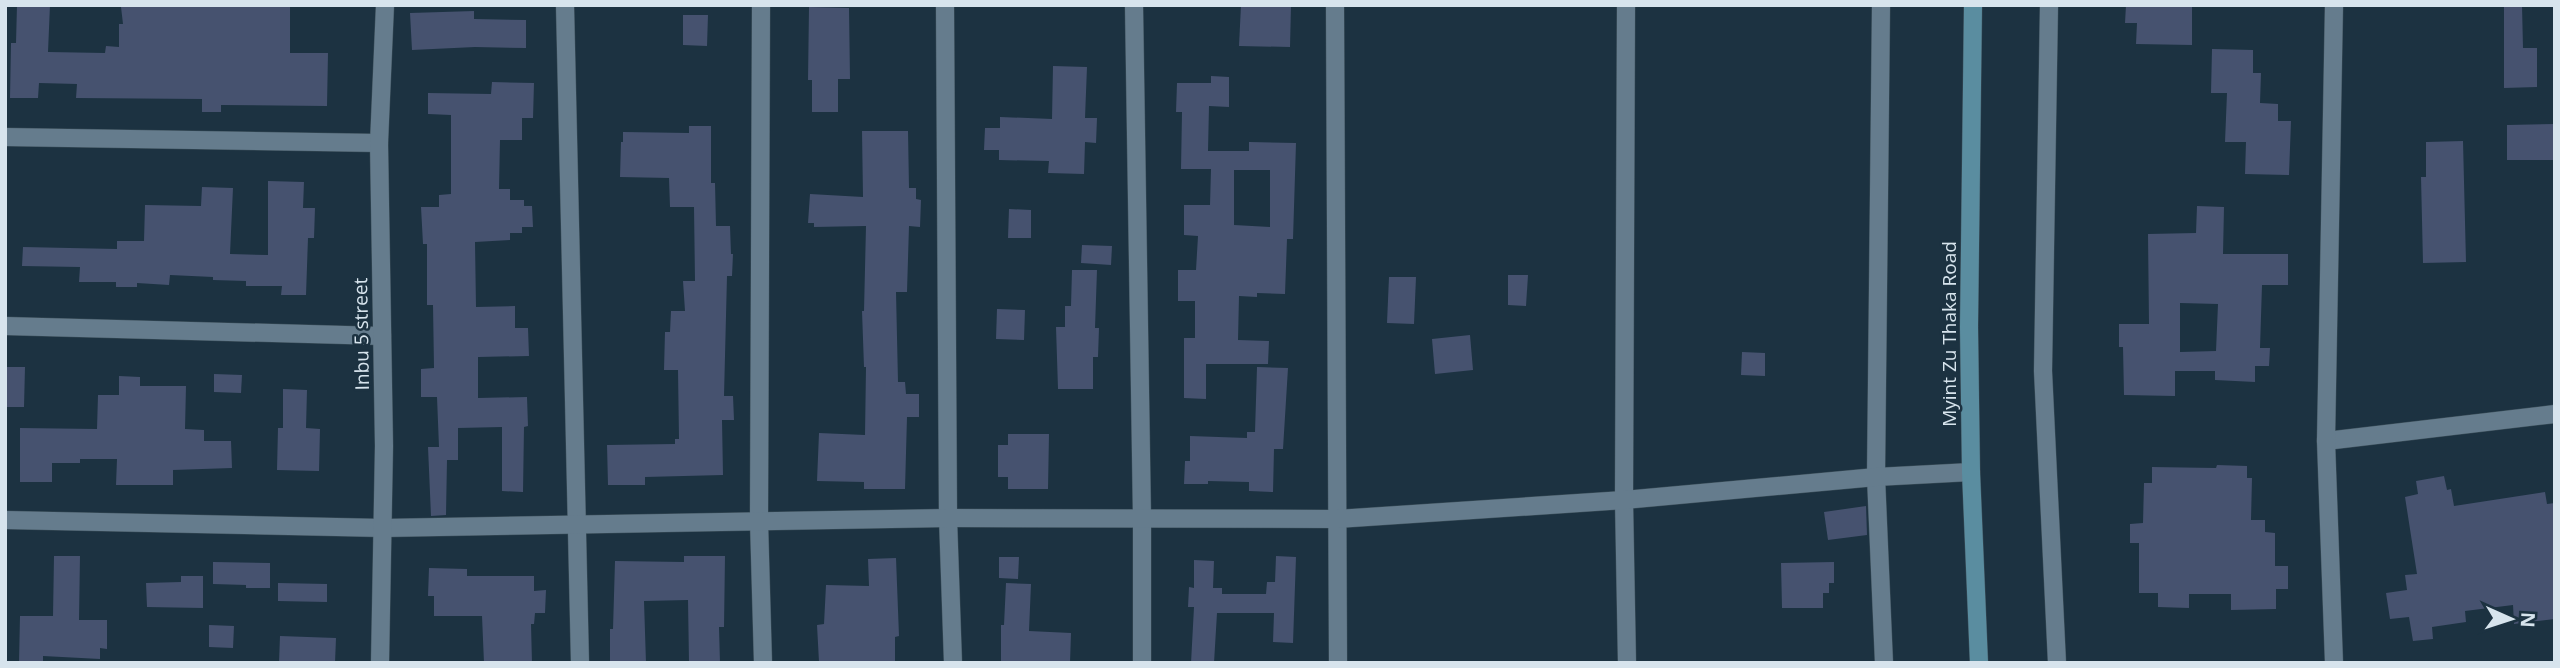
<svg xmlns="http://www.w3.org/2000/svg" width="2560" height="668" viewBox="0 0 2560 668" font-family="'Open Sans',sans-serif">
	<rect width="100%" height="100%" fill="#1c3241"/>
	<!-- building -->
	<g fill="#46526f" fill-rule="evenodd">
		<path d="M17 5H50L48 52 105 53 106 46 119 47V24H123L121 7 290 5V53H328L327 106 221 105V112H202V99L76 98 77 84 39 83 38 98H10L11 43H16Z"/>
		<path d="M1241 5H1291L1290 47 1239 46Z"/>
		<path d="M2126 5H2192V45L2136 44 2137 23H2125Z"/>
		<path d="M2504 5H2522L2523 48H2537V87L2504 88Z"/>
		<path d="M809 7 849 8 850 79H838V112H812V80H808Z"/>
		<path d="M474 11V19L526 20V48L475 47 412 50 410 13Z"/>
		<path d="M683 15H708L707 46 683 45Z"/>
		<path d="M2212 49 2253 50V73H2261L2260 103 2278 104V121H2291L2289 175 2245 174 2246 142H2225L2227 93H2211Z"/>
		<path d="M1053 66 1087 67 1085 118H1097L1096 143 1085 142 1084 174 1048 173 1049 161 999 160V150H984L985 128H1000V117L1052 119Z"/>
		<path d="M1211 76 1229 77V107L1209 106 1208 151H1249V142L1296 143 1293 239H1287L1285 294 1257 293V297L1239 296 1238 340 1269 341 1268 364H1206V399L1184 398V338H1195V301H1178V270H1196L1198 236 1184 235V205H1210L1211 169H1181L1182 112H1176L1177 83H1211ZM1234 170H1270V227L1234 225Z"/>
		<path d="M492 82 534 83 533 118H522V140H500L499 189H510V200H524V206H532L533 227H522V233H510V240L475 242 476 307 515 306V328H528L529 356 478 357V398L527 397 528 426 524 427 523 492 502 491V427L458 428V460H447L446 515 431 516 428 447H439L437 397H421V369L434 368 433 305H427V244H423L421 207H439V195L451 194V115L428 114V93L491 94Z"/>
		<path d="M2555 124V160H2507V125Z"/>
		<path d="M689 126H711V183H715L716 226H730L731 254H733L732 276H727L724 396H733L734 420H722L723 475 645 477V485H608L607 445 675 444V439H679L678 370H664L665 332H670L671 311H685L683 281H695L694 207H670L669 178 620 177 621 142H623V132L689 133Z"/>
		<path d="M862 131H908L909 188H916V199L921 200 920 227 909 226 907 292H896L898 382H905L906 394H919V417H907L905 489H864V482L817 481 819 433 865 435 866 367H864L862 311H864L866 226 814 227V223H808L810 194 863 197Z"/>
		<path d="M2463 141 2466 262 2423 263 2421 177H2426V142Z"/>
		<path d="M268 181 304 182 303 208H315L314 238H308L306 295H281L282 286H246V281L213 280V277L170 275 169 285 137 283V287H116V282H79L80 267 22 266 23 247 117 249V241H144L145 205 201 206 202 187 233 188 230 254 268 255Z"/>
		<path d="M2197 206 2224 207 2223 254H2288V285H2262L2260 348H2270L2269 366H2255V382L2215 380V371H2175V396L2124 395 2123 347H2119V324H2149L2148 234 2196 233ZM2180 303 2218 304 2216 351 2180 352Z"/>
		<path d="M1009 209 1031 210V238H1008Z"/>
		<path d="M1082 245 1112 246 1111 265 1081 263Z"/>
		<path d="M1072 270H1097L1095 328H1099L1098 357H1093V389H1058L1056 327H1065V306H1071Z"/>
		<path d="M1508 275H1528L1526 306 1508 305Z"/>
		<path d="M1389 277H1416L1414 324 1387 323Z"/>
		<path d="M997 309 1025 310 1024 340 996 339Z"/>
		<path d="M1470 335 1473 370 1435 374 1432 339Z"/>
		<path d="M1742 352 1765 353V376L1741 375Z"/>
		<path d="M5 367H25L24 407H5Z"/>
		<path d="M1257 367 1288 368 1283 449H1274L1273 492 1249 491V482L1208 481V484H1184L1185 461H1190V436L1247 438V432H1255Z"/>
		<path d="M214 374 242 375 241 393 214 392Z"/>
		<path d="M119 376 140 377V386H186L185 429 204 430V441H231L232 468 173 470V485H116L117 459H80V463H52V482H20V428L97 429 98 395H119Z"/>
		<path d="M283 389 307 390 306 428 320 429 319 471 277 470 278 428H283Z"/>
		<path d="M1008 434H1049L1048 489H1008V477H998V445H1008Z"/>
		<path d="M2217 465 2247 466V478H2252L2251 520H2265V532L2275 533V566H2288V589H2276V609L2231 610V594H2189V608L2158 607V593H2139V543H2130V524L2143 523 2144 483H2152V467L2216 468Z"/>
		<path d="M2444 476 2447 490 2451 489 2454 506 2545 492 2547 504 2555 503V619L2514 624 2513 605 2465 611 2466 622 2432 627 2433 639 2413 641 2409 617 2390 619 2386 593 2407 590 2405 575 2417 574 2405 497 2418 494 2416 481Z"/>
		<path d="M1866 506 1867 535 1828 540 1824 512Z"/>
		<path d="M54 556H80L79 620H107V649L100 648V659L43 656V663H19L20 616H53Z"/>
		<path d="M684 556H725L724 627H719L720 663H689L688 600 644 601 646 663H610V629H613L615 561 684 562Z"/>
		<path d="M1276 556 1296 557 1293 643 1273 642 1274 613H1217L1214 663H1191L1194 607H1188L1189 587 1194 588V560L1214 561 1213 588H1222V594H1266L1267 582H1275Z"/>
		<path d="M999 557H1019L1018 579 999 578Z"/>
		<path d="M896 558 899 636 895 637V663L819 662 817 625 824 624 826 585 869 586 868 559Z"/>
		<path d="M213 562 270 563V588H246V585L213 584Z"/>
		<path d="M1834 562V583H1829V593H1823V608H1782L1781 563Z"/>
		<path d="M429 568 467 569V576H534V591L546 590 545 613H535L534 624H531L532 663H484L482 616H434V596H428Z"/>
		<path d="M181 576H203V608L147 607 146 583 181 582Z"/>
		<path d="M278 583 327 584V602L278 601Z"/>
		<path d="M1006 583 1031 584 1029 631 1071 633 1070 663H1001V625H1004Z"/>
		<path d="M209 625 234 626 233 648 209 647Z"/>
		<path d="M280 636 336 638 335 663H279Z"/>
	</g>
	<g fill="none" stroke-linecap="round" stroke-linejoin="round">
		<defs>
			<g id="street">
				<path d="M565 5 580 663"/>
				<path d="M761 5 759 521 763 663"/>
				<path d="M945 5 948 518 953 663"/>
				<path d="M1134 5 1142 519V663"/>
				<path d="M1335 5 1338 663"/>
				<path d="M1626 5 1624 500 1627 663"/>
				<path d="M1881 5 1876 477 1884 663"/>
				<path d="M2049 5 2043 371 2057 663"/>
				<path d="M5 137 379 143"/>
				<path d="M5 326 382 336"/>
				<path d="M2326 441 2555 414"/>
				<path d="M5 520 383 528 948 518 1337 519 1624 500 1876 477 1971 472"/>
				<path d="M380 663 384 446 379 143 385 5"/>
				<path d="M2334 663 2326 441 2334 5"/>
			</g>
			<path id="secondary" d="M1973 5 1969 327 1971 472 1979 663"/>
		</defs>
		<!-- street casing -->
		<use href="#street" stroke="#3c4f5a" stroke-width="19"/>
		<!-- secondary casing -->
		<use href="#secondary" stroke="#3c4f5a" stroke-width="19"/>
		<!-- street -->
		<use href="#street" stroke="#657c8d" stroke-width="18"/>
		<!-- secondary -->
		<use href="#secondary" stroke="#5a8da0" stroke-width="18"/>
	</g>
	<g text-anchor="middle" stroke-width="5" stroke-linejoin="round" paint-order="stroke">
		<!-- street labels -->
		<g font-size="19" fill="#d7e4ed" stroke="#1c3241">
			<text transform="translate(361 334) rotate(-91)" y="7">Inbu 5 street</text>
			<text transform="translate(1949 334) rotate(-90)" y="7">Myint Zu Thaka Road</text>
		</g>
	</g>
	<!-- border -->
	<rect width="2560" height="668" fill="none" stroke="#d7e4ed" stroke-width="14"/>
	<!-- north arrow -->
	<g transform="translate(2511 619) rotate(93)" stroke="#1c3241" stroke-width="5" paint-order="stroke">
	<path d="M0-5L12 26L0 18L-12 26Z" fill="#d7e4ed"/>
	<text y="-10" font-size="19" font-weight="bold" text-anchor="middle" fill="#d7e4ed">N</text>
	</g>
</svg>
